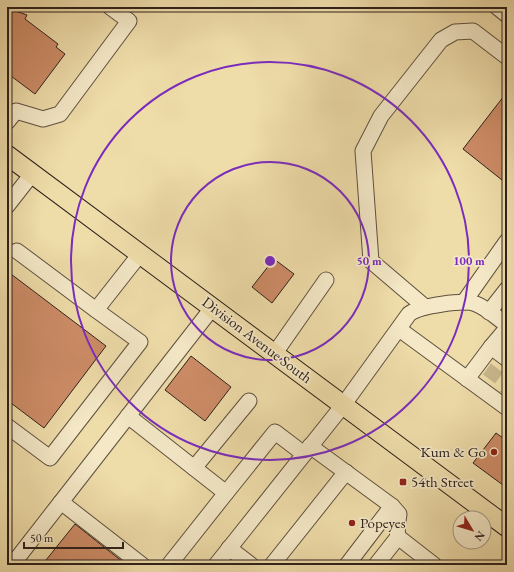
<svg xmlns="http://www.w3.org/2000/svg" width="514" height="572" viewBox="0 0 514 572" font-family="'EB Garamond',serif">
	<rect width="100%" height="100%" fill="#eedca9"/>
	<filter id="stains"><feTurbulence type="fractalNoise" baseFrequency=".005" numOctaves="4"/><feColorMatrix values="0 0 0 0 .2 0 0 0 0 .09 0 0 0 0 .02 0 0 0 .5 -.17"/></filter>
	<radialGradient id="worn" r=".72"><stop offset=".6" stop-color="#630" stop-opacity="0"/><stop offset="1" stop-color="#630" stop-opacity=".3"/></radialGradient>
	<!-- building -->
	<g fill="#cd8c67" stroke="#2e211c">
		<path d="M7 8 27 15 25 19 58 44 56 47 65 54 35 94 7 73Z"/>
		<path d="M507 92V184L463 149Z"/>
		<path d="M274 259 294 274 272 303 252 287Z"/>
		<path d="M7 271 106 346 44 428 7 400V335L11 329 7 326Z"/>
		<path d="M191 356 231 387 205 421 165 390Z"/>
		<path d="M496 433 507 441V488L473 463Z"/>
		<path d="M75 524 109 551 127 565H42Z"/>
	</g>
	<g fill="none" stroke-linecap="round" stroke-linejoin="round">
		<!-- minor-tunnel -->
		<g stroke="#c8b78d" stroke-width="15" stroke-dasharray="15 8" stroke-linecap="butt">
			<path d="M489 379 497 368"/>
			<path d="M507 392V391"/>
		</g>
		<defs>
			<g id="minor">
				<path d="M497 7 507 15"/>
				<path d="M7 122 16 111 43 119 60 114 129 21 110 7"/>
				<path d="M7 206 32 174"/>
				<path d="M17 251 96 310"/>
				<path d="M464 302 507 241"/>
				<path d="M425 307 371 261 363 151 381 116 441 40 455 32 473 31 507 57"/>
				<path d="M489 312 507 289"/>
				<path d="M507 328 491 347 507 359"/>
				<path d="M399 329 507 408"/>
				<path d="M275 353 326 280"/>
				<path d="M467 379 491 347"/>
				<path d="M128 416 226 493 169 565"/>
				<path d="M7 426 50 458 140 342 96 310 140 254"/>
				<path d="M310 446 392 506 399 514 397 528 398 537 434 565"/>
				<path d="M194 468 249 401"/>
				<path d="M226 493 275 432 304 454"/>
				<path d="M229 548 251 565"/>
				<path d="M12 565 61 502"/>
				<path d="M142 565 61 502 213 307"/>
				<path d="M216 565 344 404 409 314C419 306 465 299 476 304 487 308 497 318 507 325"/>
				<path d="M272 565 346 472"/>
				<path d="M347 565 392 506"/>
				<path d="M376 565 398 537"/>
			</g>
			<path id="major" d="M7 155 507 527"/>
		</defs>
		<!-- minor casing -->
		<use href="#minor" stroke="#5e503f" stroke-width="17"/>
		<!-- major casing -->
		<use href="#major" stroke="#2e211c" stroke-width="21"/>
		<!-- minor -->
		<use href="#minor" stroke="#f4e8c7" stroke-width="15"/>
		<!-- major -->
		<use href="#major" stroke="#eedca9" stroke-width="19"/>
	</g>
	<!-- distance rings -->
	<g fill="none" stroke="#7b2cbf" stroke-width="2">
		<circle cx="270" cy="261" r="99"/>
		<circle cx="270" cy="261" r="199"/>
	</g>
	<!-- markers -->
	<g fill="#8f2418" stroke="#f4e8c7" stroke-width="1.5">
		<circle cx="494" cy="452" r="4"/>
		<rect x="399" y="478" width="8" height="8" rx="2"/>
		<circle cx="352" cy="523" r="4"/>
	</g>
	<g text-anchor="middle" stroke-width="3.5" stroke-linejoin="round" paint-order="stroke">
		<!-- street labels -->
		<g font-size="15" fill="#2e211c" stroke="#f4e8c7">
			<text transform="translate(257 340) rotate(37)" y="5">Division Avenue South</text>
		</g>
		<!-- poi labels -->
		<g font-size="15" fill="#2e211c" stroke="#f4e8c7" text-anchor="start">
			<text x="486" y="457" text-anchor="end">Kum &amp; Go</text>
			<text x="411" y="487">54th Street</text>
			<text x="360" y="528">Popeyes</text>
		</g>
	</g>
	<circle cx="270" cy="261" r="6" fill="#7b2cbf" stroke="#f4e8c7" stroke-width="2"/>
	<g font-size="12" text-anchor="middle" font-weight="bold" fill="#7b2cbf" stroke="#f4e8c7" stroke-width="3.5" stroke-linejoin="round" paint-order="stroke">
		<text x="369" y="265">50 m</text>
		<text x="469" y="265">100 m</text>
	</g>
	<!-- margin -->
	<rect width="514" height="572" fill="none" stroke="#eedca9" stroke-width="24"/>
	<rect x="8" y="8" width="498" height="556" fill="none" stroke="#2e211c" stroke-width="2"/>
	<rect x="12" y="12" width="490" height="548" fill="none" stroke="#2e211c"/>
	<!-- north arrow -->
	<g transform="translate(472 530) rotate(128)"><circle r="19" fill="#f4e8c7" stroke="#a59883"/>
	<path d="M0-3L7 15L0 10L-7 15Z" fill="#8f2418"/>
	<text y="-6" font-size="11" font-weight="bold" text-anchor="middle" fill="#2e211c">N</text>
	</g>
	<!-- scale -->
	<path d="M24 542v6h99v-6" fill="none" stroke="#2e211c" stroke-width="2"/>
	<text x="30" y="542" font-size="12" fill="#2e211c" stroke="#f4e8c7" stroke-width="3" paint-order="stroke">50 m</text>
	<rect width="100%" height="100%" filter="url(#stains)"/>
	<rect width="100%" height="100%" fill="url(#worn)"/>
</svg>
